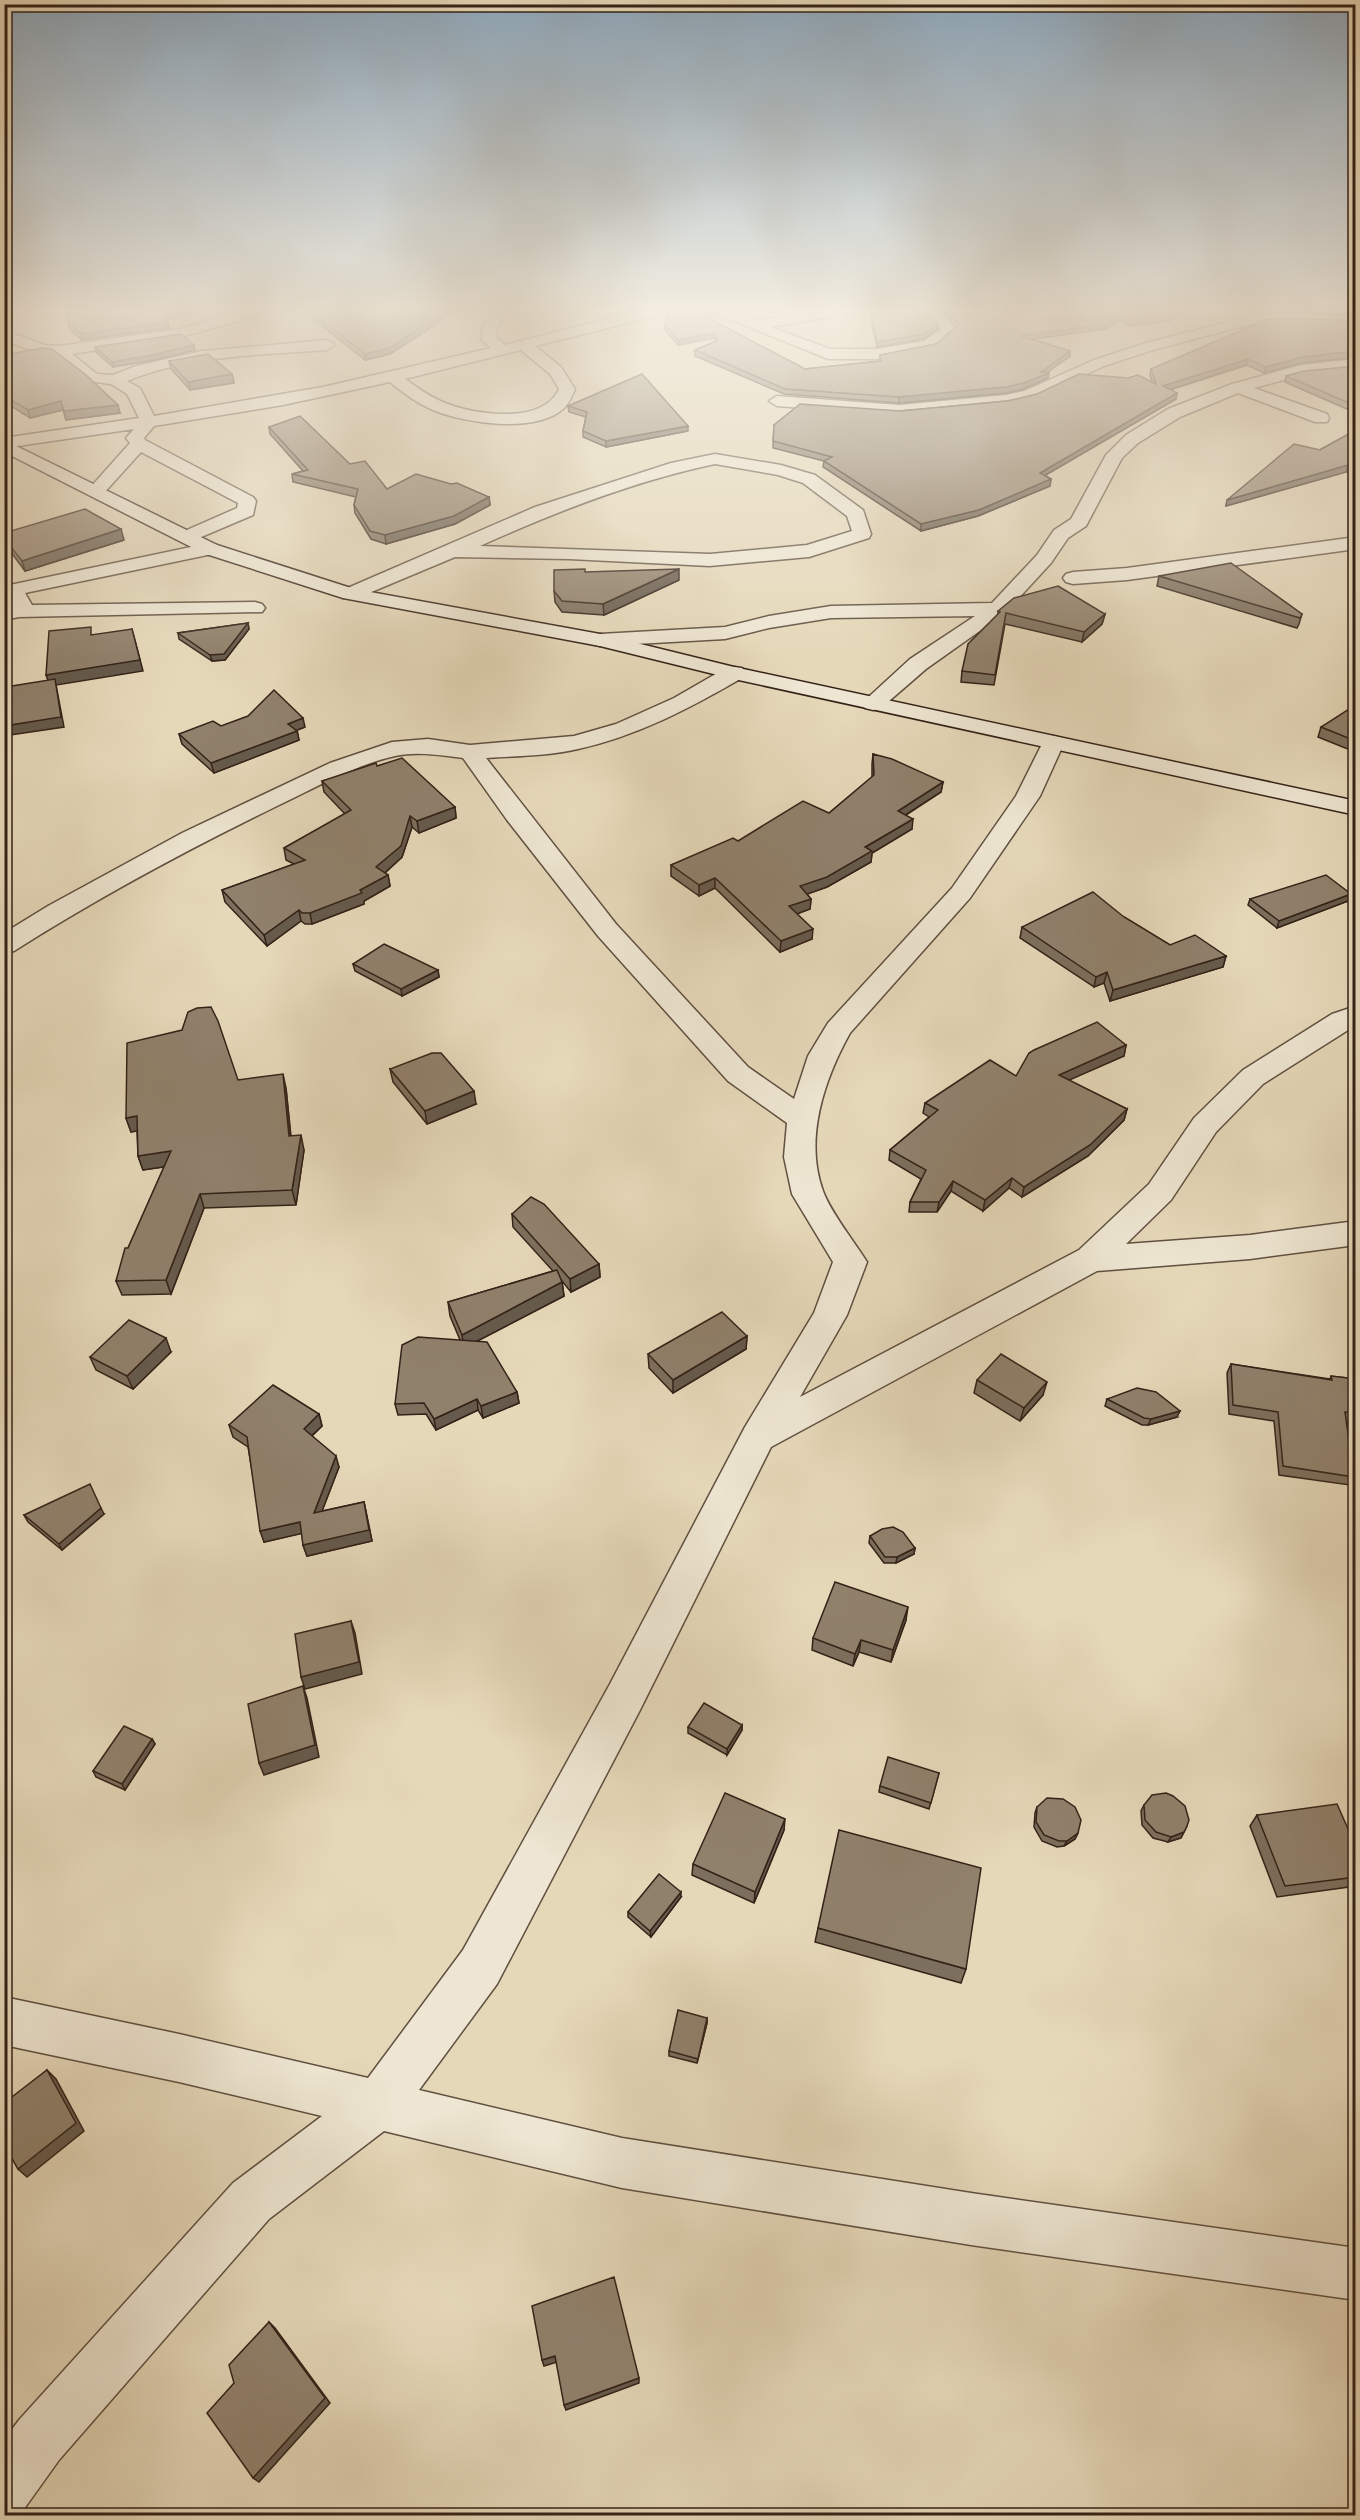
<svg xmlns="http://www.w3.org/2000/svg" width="1360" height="2520" viewBox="0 0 1360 2520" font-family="'IM FELL Double Pica',serif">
	<rect width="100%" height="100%" fill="#e5d8b9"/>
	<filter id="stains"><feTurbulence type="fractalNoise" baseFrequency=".00333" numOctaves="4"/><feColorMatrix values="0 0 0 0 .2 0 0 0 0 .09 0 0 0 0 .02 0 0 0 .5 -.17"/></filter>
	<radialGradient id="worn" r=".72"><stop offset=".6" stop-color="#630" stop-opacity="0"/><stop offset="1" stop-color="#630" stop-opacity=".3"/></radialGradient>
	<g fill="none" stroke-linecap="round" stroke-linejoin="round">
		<defs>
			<g id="street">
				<path d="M255 307H279L277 310 181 337 72 354 97 374 113 375 136 366 202 351 327 340 335 345 327 350C261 355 190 355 127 381L140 388 154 416 323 387 491 348 481 339 482 330 495 307H509L496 330 497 338 505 345 655 307H682L680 310 535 346 561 367 575 389C572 396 569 404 563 409 535 434 464 423 433 410 417 403 403 393 390 382L283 405 154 426 144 438 145 440 253 497 256 501 253 515 187 543 180 541 178 537 180 533 237 508 238 503 141 452 103 494H91L88 490 130 443 126 438 134 429 4 448V438L139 418 127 394 111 384 87 381 55 355 36 352 4 340V330L44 345 59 346 180 329ZM521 350 550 374 559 389C543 425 475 415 445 403 430 397 418 388 405 379Z"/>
				<path d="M700 307H721L755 321 839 307H924L943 313 956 330 934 348 929 350 877 359H828ZM902 310 933 319 941 329 924 341 877 349H830L771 327 837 316Z"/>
				<path d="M1286 313 1356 317V325L1286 321 1252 324 1156 349 1104 366 1035 398 1006 405 899 415 777 406 769 401 777 396 899 405 1006 395 1024 391 1094 360 1146 343 1252 316Z"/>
				<path d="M1356 359V369L1302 375 1254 388 1327 414 1329 418 1327 422H1315L1238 393 1180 417 1138 443 1122 458 1086 526 1068 538 1051 563 1005 613 926 669 881 708 873 710 865 708 862 703 910 659 975 616 831 618 769 628 725 639 600 646 593 644 590 640 593 636 600 634 725 627 769 616 831 606 992 603 1037 555 1054 530 1071 519 1106 455 1126 435 1168 409 1232 384 1301 365Z"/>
				<path d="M715 454 781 465 815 475 863 510 871 534 869 538 809 557 710 566 569 559 455 557 357 598H343L340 594 343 590 535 507 671 463ZM715 464 778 475 803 483 847 516 852 531 807 545 710 554 480 546C555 512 634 481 715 464Z"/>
				<path d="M1356 537V549L1127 580 1073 584 1066 582 1063 578 1066 574 1073 572 1127 568Z"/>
				<path d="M210 543 217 545 220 549 217 553 25 593 32 605 255 602 262 604 265 608 262 612 19 617 4 620V608L12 604 4 594 5 586Z"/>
				<path d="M734 667 742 668 745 673 742 678C690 708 637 736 578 749 548 756 517 756 486 758L616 924 748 1067 794 1099 808 1056 828 1023 952 888 1016 796 1045 738 1053 736 1061 738 1064 743 1040 796 970 898 850 1033C824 1080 804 1139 823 1191 831 1213 854 1241 867 1262L847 1315 800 1397 1079 1250 1149 1184 1194 1118 1243 1070 1332 1014 1356 1006V1025L1263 1084 1216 1132 1171 1200 1126 1244 1250 1235 1356 1221V1245L1250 1259 1097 1271 771 1447 640 1710 497 1984 419 2090 622 2138 971 2193 1356 2248V2300L971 2245 622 2188 384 2131 269 2219 59 2460 24 2509 4 2516V2440L19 2420 233 2183 322 2116 179 2082 4 2045V1997L179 2034 368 2078 463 1950 610 1684 745 1427 814 1313 833 1262 792 1194 784 1157 787 1123 728 1081 598 936 507 820 463 758C440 755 417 751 395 756 354 765 315 788 277 806 187 850 99 897 14 951L4 953V933L48 906 182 833 330 763 392 742 428 739 470 745 574 736 616 724 674 698 726 668Z"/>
			</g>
			<path id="secondary" d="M4 440 217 545 354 589 600 634 734 667 1356 801V815L734 679 600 646 343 598 203 553 4 452Z"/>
		</defs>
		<!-- street casing -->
		<use href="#street" stroke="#605040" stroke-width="3"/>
		<!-- secondary casing -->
		<use href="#secondary" stroke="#342218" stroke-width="3"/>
		<!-- street -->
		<use href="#street" fill="#eee6d2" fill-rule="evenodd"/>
		<!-- secondary -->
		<use href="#secondary" fill="#eee6d2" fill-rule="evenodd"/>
	</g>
	<!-- wall -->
	<g fill="#7c6f5d" stroke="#342218" stroke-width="1.5">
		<path d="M298 307H387L425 321 411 307H460L431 327 428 324 429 329 390 354 365 360Z"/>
		<path d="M728 307H776L742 313Z"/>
		<path d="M932 307H1192L1173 320 1129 326 1118 320 1106 329 1032 339 1070 351V356L1047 372 1048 378 1023 389 1006 393 899 403 784 394 695 356V350L716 341 715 338 678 345 665 330V325L719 312V317L709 319 805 369 880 361V355L936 344 956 327 945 312Z"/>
		<path d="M1299 307H1356V315L1298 311Z"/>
		<path d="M870 310 938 329 923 339 877 347 870 315Z"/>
		<path d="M167 319 169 328 82 340 70 330 68 323Z"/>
		<path d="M1356 321V357L1301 363 1264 373 1247 365 1170 390 1176 399 1045 475 1051 479 1050 486 978 516 921 531 823 467 824 461 773 448 774 425 900 411 1007 401 1152 382 1150 375 1151 369Z"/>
		<path d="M95 347 195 350 154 360 113 367 96 352Z"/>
		<path d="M4 355 120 413 66 420 63 410 30 418 8 404 4 405Z"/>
		<path d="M169 361 232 374 234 383 190 390 171 369Z"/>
		<path d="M1356 366V413L1285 382 1286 376Z"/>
		<path d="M568 406 688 431 606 447 583 437V431L586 417 569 412Z"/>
		<path d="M269 427 350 464 387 489 489 497 490 505 455 524 386 544 371 539 355 513 354 505 356 497 293 482 292 474 303 471 270 434Z"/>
		<path d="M1356 430V475L1346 472 1226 506 1227 500Z"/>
		<path d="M4 533 124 540 25 571 5 544Z"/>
		<path d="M1159 576 1302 614 1299 624 1297 628 1157 586Z"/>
		<path d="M679 580 604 615 562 612 555 602 554 591Z"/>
		<path d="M998 611 1105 614 1102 624 1082 642 1005 624 994 685 961 682 962 671 998 614Z"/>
		<path d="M248 623 249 629 225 660 212 661 179 639 178 633Z"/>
		<path d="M1356 712V746L1350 750 1318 737 1321 727Z"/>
		<path d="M221 726 305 727 297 730 299 740 214 773 182 744 179 734Z"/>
		<path d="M873 754 943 782 941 792 906 815 912 829 872 853 871 862 827 887 807 894 811 899 810 909 797 914 812 939 780 952 715 888 699 896 671 876V865L738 841 829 813 872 777V764Z"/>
		<path d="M377 766 455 807 456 818 419 833 412 827 402 857 385 873 388 875 390 886 364 901V904L312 924H305L301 921 267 946 225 902 222 890 294 864 286 860 284 848 345 814 324 792 322 781Z"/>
		<path d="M1250 899 1348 901 1277 928 1248 905Z"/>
		<path d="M1124 917 1170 945 1226 956 1223 967 1110 1001 1104 983 1094 987 1020 938 1022 927Z"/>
		<path d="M353 964 438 970 439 977 402 996 355 971Z"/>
		<path d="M1126 1045 1124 1056 1068 1080 1127 1109 1124 1120 1088 1156 1022 1197 1009 1188 983 1211 951 1191 937 1212H909L910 1202 921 1179 889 1160 890 1150 929 1117 923 1113 925 1103Z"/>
		<path d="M390 1069 476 1104 427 1124 393 1082Z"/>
		<path d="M238 1080 286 1088 291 1136 304 1150 296 1205 204 1208 171 1294 122 1295 116 1281 128 1248 164 1167 143 1170 138 1156 137 1131 131 1132 126 1118Z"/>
		<path d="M512 1214 599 1264 600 1277 571 1292 562 1281 564 1296 477 1341 517 1392 519 1403 483 1418 478 1410 436 1430 426 1414 398 1415 395 1404 460 1340 450 1316 448 1302 553 1271 513 1227Z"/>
		<path d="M747 1336 746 1349 673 1393 649 1368 648 1354Z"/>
		<path d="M171 1352 133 1389 96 1370 90 1357Z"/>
		<path d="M1231 1364 1330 1379 1331 1376 1356 1379V1423L1347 1422 1354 1477 1350 1485 1279 1475 1274 1421 1229 1414 1227 1373Z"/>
		<path d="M977 1380 1043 1395 1020 1421 974 1393Z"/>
		<path d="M1107 1399 1177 1417 1148 1425H1142L1105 1406Z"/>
		<path d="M319 1414 322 1426 312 1436 339 1467 322 1511 364 1502 372 1541 307 1556 303 1545 302 1533 264 1542 248 1447 233 1437 229 1425Z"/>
		<path d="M104 1514 62 1550 28 1522 24 1515Z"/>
		<path d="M870 1536 915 1548 914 1554 896 1563H884L869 1543Z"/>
		<path d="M906 1620 891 1662 859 1652 853 1666 812 1650 813 1638Z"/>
		<path d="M742 1725V1730L727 1755 688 1733V1727Z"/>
		<path d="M152 1739 155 1744 125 1790 96 1777 93 1771Z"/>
		<path d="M939 1773 929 1809 879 1792 880 1786Z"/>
		<path d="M1144 1805 1187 1826 1181 1838 1168 1842 1153 1838 1142 1825 1141 1811Z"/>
		<path d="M1037 1807 1078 1833 1075 1839 1064 1846 1057 1847 1042 1841 1034 1827 1035 1813Z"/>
		<path d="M1257 1815 1356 1847V1886L1277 1897 1250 1826Z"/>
		<path d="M784 1830 754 1903 692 1875 693 1864Z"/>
		<path d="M681 1897 651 1937 628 1917V1912Z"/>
		<path d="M818 1928 966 1969 961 1983 815 1942Z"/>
		<path d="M707 2018V2023L697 2063 669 2056V2051Z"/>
	</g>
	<!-- shaded-wall -->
	<g fill="#655a4c" stroke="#342218" stroke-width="1.5">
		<path d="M189 307H217L167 319 169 328 82 340 81 334Z"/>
		<path d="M452 307H460L431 327V322Z"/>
		<path d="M747 307H776L742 313V308Z"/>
		<path d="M1185 307H1192L1173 320 1129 326 1130 321Z"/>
		<path d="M719 312V317L702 320V315Z"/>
		<path d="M1119 315 1118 320 1106 329 1019 341 1020 336Z"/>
		<path d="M428 322 429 329 390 354 365 360V354Z"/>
		<path d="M938 324V329L923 339 877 347V342Z"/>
		<path d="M715 333V338L678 345V340Z"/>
		<path d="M194 345 195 350 154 360 113 367 112 362Z"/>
		<path d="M1070 351V356L1044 375 1049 373 1048 378 1023 389 1006 393 899 403V397L1041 372Z"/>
		<path d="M1356 351V357L1301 363 1264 373 1266 367 1302 357Z"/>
		<path d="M1248 359 1247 365 1162 392 1163 386Z"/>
		<path d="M232 374 234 383 190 390 188 382Z"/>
		<path d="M1177 393 1176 399 1039 479 1040 473Z"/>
		<path d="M4 396H5L8 404 4 405Z"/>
		<path d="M61 401 63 410 30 418 28 410Z"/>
		<path d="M118 405 120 413 66 420 64 411Z"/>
		<path d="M688 426V431L606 447V441Z"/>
		<path d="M1348 465 1346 472 1226 506 1227 500Z"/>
		<path d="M1051 479 1050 486 978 516 921 531V524Z"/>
		<path d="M489 497 490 505 455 524 386 544 385 535Z"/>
		<path d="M121 529 124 540 25 571 22 561Z"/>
		<path d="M679 569V580L604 615 603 604Z"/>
		<path d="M1105 614 1102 624 1082 642 1084 632Z"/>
		<path d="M248 623 249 629 225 660 212 661 210 655Z"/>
		<path d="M132 629 143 671 56 685 64 727 4 736V726L50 686 46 675Z"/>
		<path d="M303 718 305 727 290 733 288 724Z"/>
		<path d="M297 731 299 740 214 773 211 763Z"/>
		<path d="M1356 739V746L1350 750 1353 740Z"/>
		<path d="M943 782 941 792 896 821 898 811Z"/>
		<path d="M455 807 456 818 419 833 417 821Z"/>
		<path d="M410 816 412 827 402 857 378 879 376 867Z"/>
		<path d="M913 819 912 829 872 853 871 862 827 887 799 897 800 886Z"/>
		<path d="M388 875 390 886 364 901V904L312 924 310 913 360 890Z"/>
		<path d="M715 878V888L699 896V885Z"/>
		<path d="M1351 894 1348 901 1277 928 1279 921Z"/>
		<path d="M811 899 810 909 788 917 789 906Z"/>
		<path d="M299 910 301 921 267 946 264 935Z"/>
		<path d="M813 929 812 939 780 952 781 941Z"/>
		<path d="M1226 956 1223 967 1110 1001 1113 990Z"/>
		<path d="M438 970 439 977 402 996 401 989Z"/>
		<path d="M1107 972 1104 983 1094 987 1096 977Z"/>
		<path d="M1126 1045 1124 1056 1056 1086 1059 1075Z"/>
		<path d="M283 1074 286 1088 292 1150 289 1136Z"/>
		<path d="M474 1091 476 1104 427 1124 425 1111Z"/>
		<path d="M1127 1109 1124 1120 1088 1156 1022 1197 1024 1187Z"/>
		<path d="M137 1116 142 1130 131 1132 126 1118Z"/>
		<path d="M301 1135 304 1150 296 1205 292 1190Z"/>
		<path d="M171 1151 176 1165 143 1170 138 1156Z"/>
		<path d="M1012 1178 1009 1188 983 1211 985 1200Z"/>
		<path d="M953 1181 951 1191 937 1212 939 1202Z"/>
		<path d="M200 1194 204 1208 171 1294 166 1280Z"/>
		<path d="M599 1264 600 1277 571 1292 570 1279Z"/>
		<path d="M562 1282 564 1296 464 1348 462 1335Z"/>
		<path d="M747 1336 746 1349 673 1393V1380Z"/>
		<path d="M166 1338 171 1352 133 1389 127 1376Z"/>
		<path d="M1047 1382 1043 1395 1020 1421 1024 1408Z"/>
		<path d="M517 1392 519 1403 483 1418 481 1406Z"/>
		<path d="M477 1399 478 1410 436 1430 434 1419Z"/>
		<path d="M1180 1411 1177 1417 1148 1425 1151 1419Z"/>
		<path d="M319 1414 322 1426 307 1440 304 1429Z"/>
		<path d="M336 1456 339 1467 317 1524 314 1513Z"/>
		<path d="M7 1491 11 1498 4 1503V1494Z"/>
		<path d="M364 1502 372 1541 307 1556 303 1545Z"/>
		<path d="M101 1508 104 1514 62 1550 59 1544Z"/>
		<path d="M300 1522 304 1533 264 1542 260 1531Z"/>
		<path d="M915 1548 914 1554 896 1563 897 1557Z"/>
		<path d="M908 1607 906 1620 891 1662 893 1650Z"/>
		<path d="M351 1621 355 1633 362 1674 305 1689 301 1677Z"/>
		<path d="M861 1640 859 1652 853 1666 855 1654Z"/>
		<path d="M303 1686 307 1698 319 1757 264 1775 259 1763Z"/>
		<path d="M742 1725V1730L727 1755V1749Z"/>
		<path d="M152 1739 155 1744 125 1790 122 1784Z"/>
		<path d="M785 1819 784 1830 754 1903 755 1892Z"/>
		<path d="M1184 1832 1181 1838 1168 1842 1171 1837Z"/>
		<path d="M1078 1833 1075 1839 1064 1846 1067 1841Z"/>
		<path d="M681 1892V1897L651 1937 650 1931Z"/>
		<path d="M707 2018V2023L697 2063 698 2059Z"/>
		<path d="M47 2070 56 2079 84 2131 27 2177 18 2169Z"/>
		<path d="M269 2322 275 2328 330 2403 259 2482 253 2478Z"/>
		<path d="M555 2356 557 2362 544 2366 542 2360Z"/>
		<path d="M639 2378V2383L566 2410 564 2405Z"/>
	</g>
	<!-- building -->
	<g fill="#90816c" stroke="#342218" stroke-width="1.5">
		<path d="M67 307H189L161 314 167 318 165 319 168 322 81 334 68 323Z"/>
		<path d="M305 307H387L428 322 390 348 365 354Z"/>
		<path d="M415 307H452L431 322Z"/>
		<path d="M679 307H710L719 312 702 315 805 369 881 361 880 355 936 344 959 325 946 307H1185L1174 315 1130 321 1119 315 1107 324 1020 336 1070 351 1041 372 1049 373 1024 383 1006 387 899 397 785 389 695 350 717 341 715 333 678 340 665 325 669 310Z"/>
		<path d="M902 307 932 316 938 324 924 334 877 342 870 310Z"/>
		<path d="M1327 307H1356V309Z"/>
		<path d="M1287 318 1356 321V351L1302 357 1266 367 1248 359 1163 386 1177 393 1040 473 1051 479 979 510 921 524 824 461 832 457 773 441 774 425 800 404 900 411 1007 401 1037 394 1079 374 1128 378 1138 375 1156 384 1151 369 1268 319Z"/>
		<path d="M181 334 194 345 153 355 112 362 95 347Z"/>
		<path d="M43 348 52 349 86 375 118 405 64 411 61 401 28 410 4 396V355Z"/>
		<path d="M208 354 232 374 188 382 169 361Z"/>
		<path d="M1356 366V406L1286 376 1304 371Z"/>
		<path d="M642 374 688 426 606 441 583 431 587 412 568 406Z"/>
		<path d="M300 416 350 464 365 461 387 489 416 474 451 484 457 483 489 497 454 516 385 535 370 531 354 505 358 489 292 474 308 470 269 427Z"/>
		<path d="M1356 430V468L1348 465 1227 500 1294 444 1320 450Z"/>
		<path d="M85 509 121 529 22 561 4 538V533Z"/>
		<path d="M1231 563 1302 614 1300 618 1159 576Z"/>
		<path d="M585 569V572L679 569 603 604 562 601 554 591V570Z"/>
		<path d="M1058 586 1105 614 1084 632 1006 613 995 675 962 671 968 644 1000 612 998 611 1014 598Z"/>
		<path d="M248 623 224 654 210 655 178 633Z"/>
		<path d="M91 627V635L132 629 140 660 46 675 49 631Z"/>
		<path d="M55 679 61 717 4 726V698L12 686Z"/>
		<path d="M274 690 303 718 288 724 297 731 211 763 179 734 213 721 221 726 248 716Z"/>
		<path d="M1349 709 1356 712V739L1353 740 1321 727Z"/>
		<path d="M873 754 892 759 943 782 898 811 913 819 865 847 872 851 827 877 800 886 811 899 789 906 813 929 781 941 715 878 699 885 671 865 733 838 738 841 803 801 829 813 874 775Z"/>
		<path d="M402 758 455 807 417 821 410 816 401 846 376 867 388 875 360 890 362 893 310 913H302L299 910 264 935 222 890 305 860 284 848 351 810 322 781 376 763 377 766Z"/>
		<path d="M1326 875 1351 894 1279 921 1250 899Z"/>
		<path d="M1093 892 1124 917 1170 945 1195 935 1226 956 1113 990 1107 972 1096 977 1022 927Z"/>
		<path d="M384 944 438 970 401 989 353 964Z"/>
		<path d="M211 1007 218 1021 238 1080 283 1074 289 1136 301 1135 292 1190 200 1194 166 1280 116 1281 125 1248H128L171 1151 138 1156 137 1116 126 1118 127 1043 182 1030 188 1012 197 1008Z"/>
		<path d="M1097 1022 1126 1045 1059 1075 1127 1109 1090 1145 1024 1187 1012 1178 985 1200 953 1181 939 1202H910L926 1170 890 1150 938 1110 925 1103 990 1060 1016 1076 1029 1053 1034 1050Z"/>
		<path d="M432 1053H441L474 1091 425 1111 390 1069Z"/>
		<path d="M531 1197 544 1204 599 1264 570 1279 512 1214Z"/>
		<path d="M557 1270 562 1282 462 1335 448 1302Z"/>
		<path d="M722 1312 747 1336 673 1380 648 1354Z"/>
		<path d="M129 1320 166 1338 127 1376 90 1357Z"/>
		<path d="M418 1337 487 1342 517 1392 481 1406 477 1399 434 1419 424 1403 395 1404 402 1345Z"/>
		<path d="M1001 1354 1047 1382 1024 1408 977 1380Z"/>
		<path d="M1231 1364 1332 1380 1331 1376 1356 1379V1413L1345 1412 1354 1477 1283 1466 1278 1412 1233 1405Z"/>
		<path d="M273 1385 319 1414 304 1429 336 1456 314 1513 364 1502 369 1530 303 1545 300 1522 260 1531 247 1437 229 1425Z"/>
		<path d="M1137 1388 1156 1392 1180 1411 1151 1419 1144 1418 1107 1399Z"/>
		<path d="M90 1484 101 1508 59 1544 24 1515Z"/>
		<path d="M893 1527 903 1532 915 1548 897 1557H885L870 1536 882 1529Z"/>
		<path d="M835 1582 908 1607 893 1650 861 1640 855 1654 813 1638Z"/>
		<path d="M351 1621 359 1662 301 1677 295 1634Z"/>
		<path d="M303 1686 315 1745 259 1763 248 1704Z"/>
		<path d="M704 1703 742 1725 727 1749 688 1727Z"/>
		<path d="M124 1726 152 1739 122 1784 93 1771Z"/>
		<path d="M888 1757 939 1773 931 1803 880 1786Z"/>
		<path d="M725 1793 785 1819 755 1892 693 1864Z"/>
		<path d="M1166 1793 1173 1796 1185 1806 1189 1820 1187 1826 1184 1832 1171 1837 1156 1832 1145 1820 1144 1805 1152 1795Z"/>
		<path d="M1047 1798 1063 1799 1075 1807 1081 1820 1078 1833 1067 1841H1059L1044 1835 1036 1822 1037 1807Z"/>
		<path d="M1337 1804 1356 1847V1877L1285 1886 1257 1815Z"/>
		<path d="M839 1830 981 1868 966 1969 818 1928Z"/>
		<path d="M659 1874 681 1892 650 1931 628 1912Z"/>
		<path d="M678 2010 707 2018 698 2059 669 2051Z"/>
		<path d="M47 2070 76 2123 18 2169 4 2145V2103Z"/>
		<path d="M614 2277 639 2378 564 2405 555 2356 542 2360 532 2306Z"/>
		<path d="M269 2322 325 2398 253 2478 207 2413 234 2383 229 2365Z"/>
		<path d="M254 2509 269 2516H251Z"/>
	</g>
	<!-- sky -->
	<linearGradient id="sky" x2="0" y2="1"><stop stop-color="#8faabf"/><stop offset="0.47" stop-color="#f3ede0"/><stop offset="1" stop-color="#f3ede0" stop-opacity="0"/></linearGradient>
	<rect width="1360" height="660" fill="url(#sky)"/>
	<!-- margin -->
	<rect width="1360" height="2520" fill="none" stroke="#e5d8b9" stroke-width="24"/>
	<rect x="6" y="6" width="1348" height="2508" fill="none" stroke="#342218" stroke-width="3"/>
	<rect x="12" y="12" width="1336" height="2496" fill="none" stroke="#342218" stroke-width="1.5"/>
	<rect width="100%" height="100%" filter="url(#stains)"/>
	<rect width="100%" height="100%" fill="url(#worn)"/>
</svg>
